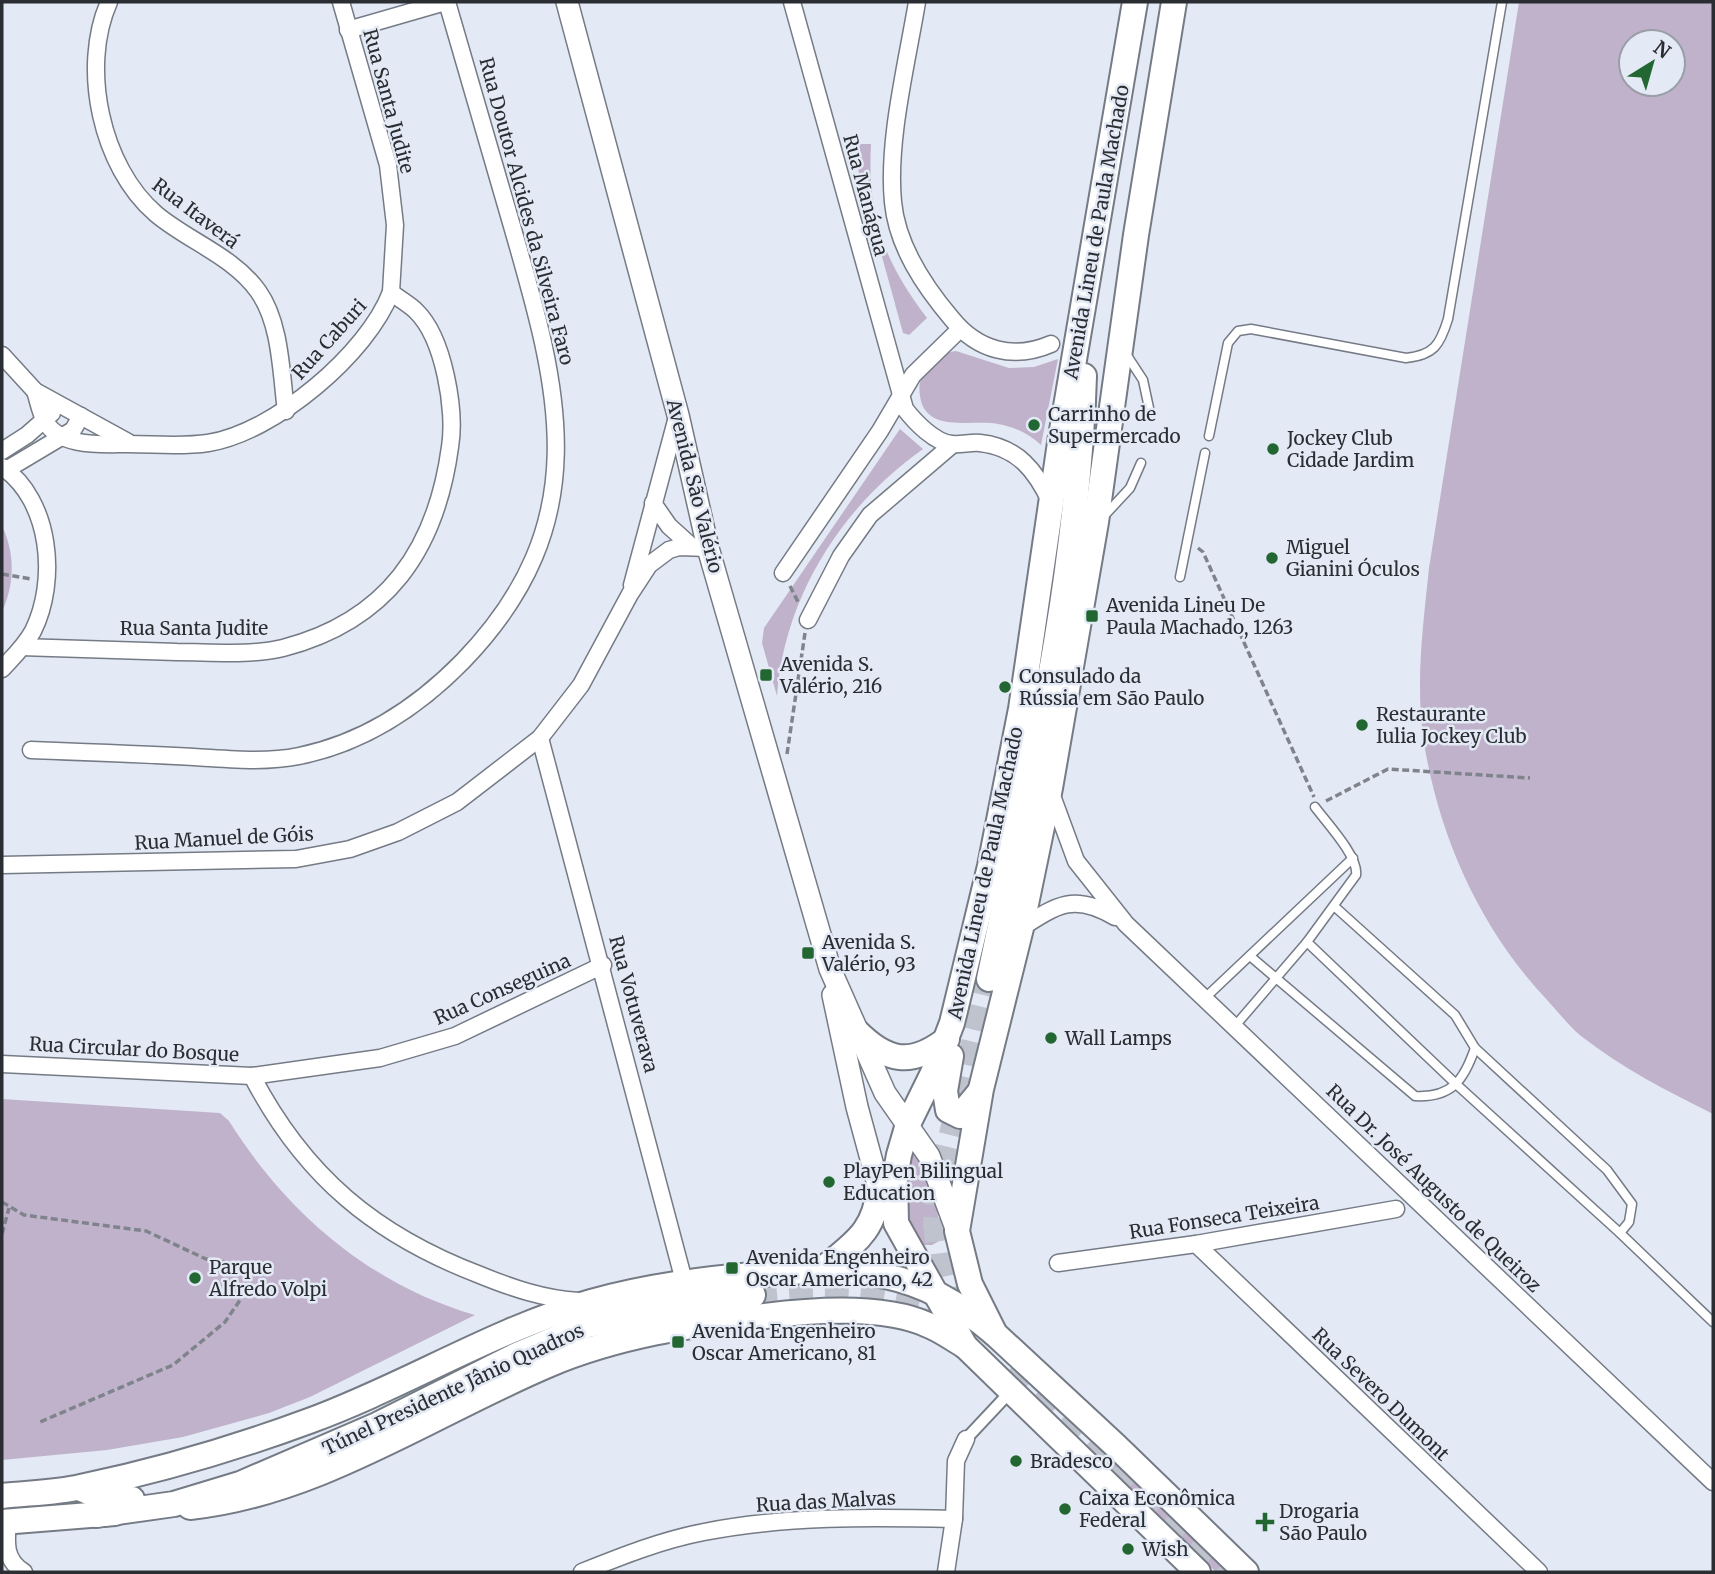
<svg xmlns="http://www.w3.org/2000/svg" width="1715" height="1574" viewBox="0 0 1715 1574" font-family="Merriweather,serif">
	<rect width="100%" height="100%" fill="#e3e9f5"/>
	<!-- green -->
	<g fill="#c1b2cc" fill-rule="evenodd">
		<path d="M1519 2H1713V1114C1667 1091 1622 1068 1581 1036 1569 1026 1559 1013 1548 1001 1481 930 1440 840 1424 743 1415 685 1423 626 1429 568ZM1631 42H1673V84H1631Z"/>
		<path d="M851 144H871C867 217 884 261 927 318L909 335 903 333Z"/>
		<path d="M956 351 1009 368 1034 367 1058 359 1041 445C1029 434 1015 427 998 424 973 419 925 434 920 396 918 383 921 376 929 367 938 357 943 353 956 351Z"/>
		<path d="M900 429 923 449C842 506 784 597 777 696L762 643 764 628Z"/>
		<path d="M2 526C15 553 15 584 2 611Z"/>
		<path d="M2 1099 220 1113 229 1121C286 1212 370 1285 475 1315L310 1397 269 1413 183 1437 107 1450 2 1460Z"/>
		<path d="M911 1140 934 1186 941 1240 932 1245H919C902 1214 902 1175 911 1140Z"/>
		<path d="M1108 1455 1229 1572H1216L1102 1462Z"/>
	</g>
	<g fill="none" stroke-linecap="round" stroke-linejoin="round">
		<!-- trunk-tunnel -->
		<g stroke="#bec3ce" stroke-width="24" stroke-dasharray="24 12" stroke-linecap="butt">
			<path d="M753 1295C825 1287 882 1286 951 1312"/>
			<path d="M951 1312 940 1265 935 1223 939 1183 989 979"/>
			<path d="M1013 1366 1226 1572"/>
		</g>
		<defs>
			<g id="service">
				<path d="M1126 354 1143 380 1149 408"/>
				<path d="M1209 436 1228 343 1238 331 1251 329 1406 358C1434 355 1440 345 1448 319L1502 2"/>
				<path d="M1104 516 1130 488 1141 463"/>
				<path d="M1180 577 1205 453"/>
				<path d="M1307 942 1456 1084 1620 1233 1629 1222 1632 1204 1607 1170 1475 1048"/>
				<path d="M1250 956 1415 1096C1452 1098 1464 1080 1475 1048L1455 1015 1334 906"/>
				<path d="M1206 997 1353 858"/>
				<path d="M1235 1026 1307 942 1356 875C1359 857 1326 822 1315 807"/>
				<path d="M1620 1233 1713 1322"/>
			</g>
			<path id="pedestrian" d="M966 1439 1011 1391"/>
			<g id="minor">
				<path d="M109 2C80 67 101 167 156 214 188 241 233 256 258 291 281 323 281 373 286 411"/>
				<path d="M792 2 905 409C915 422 935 443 952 444 961 445 971 442 980 443 1018 447 1036 471 1051 503"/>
				<path d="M917 2C907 63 887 141 893 202 897 246 924 286 952 319 978 351 1014 360 1051 344"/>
				<path d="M348 30 445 2"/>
				<path d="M2 355 35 391 128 442"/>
				<path d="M35 391C38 400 40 412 45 421 60 448 102 444 128 444 155 444 181 447 208 443 274 433 368 353 391 292"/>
				<path d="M2 451 27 435 52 413"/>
				<path d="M2 467C51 500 58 581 33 631 25 646 13 657 2 669"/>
				<path d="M6 470 73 430 81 416"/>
				<path d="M653 503 669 526 690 545"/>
				<path d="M783 573 880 431 913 375 960 329"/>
				<path d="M632 585 677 417"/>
				<path d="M808 620 841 556 870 515 952 445"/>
				<path d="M23 647C74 649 125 650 177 652 210 652 250 656 283 648 387 621 436 550 450 447 456 411 444 338 416 311 409 304 399 299 391 292L395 225 388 165 341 2"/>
				<path d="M540 738 684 1281"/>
				<path d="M31 750C85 752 140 754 194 757 229 759 265 763 299 756 363 743 418 707 463 661 597 522 560 392 512 226 490 151 469 77 447 2"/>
				<path d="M1051 793 1076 861 1126 924 1713 1482"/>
				<path d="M2 865 296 859 350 849 398 832 457 802 540 738 581 685 630 594 649 565 669 550 679 547 708 548"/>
				<path d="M1021 928C1058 904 1075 893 1115 917"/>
				<path d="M2 1064 252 1076 380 1058 455 1036 603 965"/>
				<path d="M252 1076C304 1176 375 1235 480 1275 512 1288 544 1299 579 1301"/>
				<path d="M1196 1244 1539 1572"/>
				<path d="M1058 1263 1196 1244 1396 1209"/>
				<path d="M8 1521C6 1542 4 1560 24 1572"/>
				<path d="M582 1572C622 1556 662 1540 704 1532 786 1516 870 1517 954 1519"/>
				<path d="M946 1572 954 1519 956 1461 966 1439"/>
			</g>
			<g id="secondary">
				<path d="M567 2 678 415 708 548 830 969 885 1093 929 1156 957 1231"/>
				<path d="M833 995 857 1107 879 1188 885 1201"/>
			</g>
			<g id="primary">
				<path d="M823 1269C854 1243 875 1232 879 1188"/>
				<path d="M2 1496C28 1493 55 1493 81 1487 157 1471 236 1448 309 1421 405 1386 493 1330 591 1302 648 1286 705 1279 763 1274 860 1266 918 1268 995 1334"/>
				<path d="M190 1507C317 1494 432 1414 548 1365 616 1336 693 1324 765 1316 812 1310 885 1305 928 1325 941 1330 953 1339 965 1346"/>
				<path d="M2 1522 115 1513"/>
			</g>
			<g id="trunk">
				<path d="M1135 2 1061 436 1021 709 990 866 952 1023 933 1073 908 1124 899 1155 895 1177 896 1223 965 1346 1198 1572"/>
				<path d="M1174 2 1136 235 1096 522 1050 788 1021 928 981 1089 957 1231 970 1284 995 1334 1116 1446 1246 1572"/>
				<path d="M989 979C1030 781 1078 580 1084 376"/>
				<path d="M856 1031C887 1062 911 1067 947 1039"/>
				<path d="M951 1056 945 1091 948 1110 960 1116 979 1093"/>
				<path d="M79 1488 107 1500 132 1499"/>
				<path d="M96 1515 174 1504 240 1484 377 1425 519 1354 588 1325 696 1302 753 1295"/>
			</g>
		</defs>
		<!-- service casing -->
		<use href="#service" stroke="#757b85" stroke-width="11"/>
		<!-- pedestrian casing -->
		<use href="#pedestrian" stroke="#757b85" stroke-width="14"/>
		<!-- minor casing -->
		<use href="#minor" stroke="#757b85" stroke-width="19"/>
		<!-- secondary casing -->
		<use href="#secondary" stroke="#757b85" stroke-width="24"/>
		<!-- primary casing -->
		<use href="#primary" stroke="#757b85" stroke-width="28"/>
		<!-- trunk casing -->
		<use href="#trunk" stroke="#757b85" stroke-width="28"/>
		<!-- path -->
		<g stroke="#7f848c" stroke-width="3.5" stroke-dasharray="7 3.5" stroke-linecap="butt">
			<path d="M1198 548 1203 552 1314 797"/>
			<path d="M2 574 31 579"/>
			<path d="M790 586 799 604"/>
			<path d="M787 754 805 633"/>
			<path d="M1326 801 1388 769 1530 778"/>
			<path d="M2 1202 24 1215 146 1231 206 1259 246 1266 251 1284 225 1322 173 1365 40 1422"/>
			<path d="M2 1234 9 1208"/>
		</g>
		<!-- service -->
		<use href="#service" stroke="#fff" stroke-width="8"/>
		<!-- pedestrian -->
		<use href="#pedestrian" stroke="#fff" stroke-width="10"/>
		<!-- minor -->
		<use href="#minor" stroke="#fff" stroke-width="16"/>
		<!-- secondary -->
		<use href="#secondary" stroke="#fff" stroke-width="21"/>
		<!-- primary -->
		<use href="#primary" stroke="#fff" stroke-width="24"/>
		<!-- trunk -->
		<use href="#trunk" stroke="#fff" stroke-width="24"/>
	</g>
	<!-- markers -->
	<g fill="#226631" stroke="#e3e9f5" stroke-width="2.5">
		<circle cx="1034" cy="425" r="7"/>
		<circle cx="1273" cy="449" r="7"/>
		<circle cx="1272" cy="558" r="7"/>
		<rect x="1085" y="609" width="14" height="14" rx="3.5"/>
		<rect x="759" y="668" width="14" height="14" rx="3.5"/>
		<circle cx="1005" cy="687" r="7"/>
		<circle cx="1362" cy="725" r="7"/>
		<rect x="801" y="946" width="14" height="14" rx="3.5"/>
		<circle cx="1051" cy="1038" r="7"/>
		<circle cx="829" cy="1182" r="7"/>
		<rect x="725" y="1261" width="14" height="14" rx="3.5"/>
		<circle cx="195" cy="1278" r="7"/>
		<rect x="671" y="1335" width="14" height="14" rx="3.5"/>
		<circle cx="1016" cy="1461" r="7"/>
		<circle cx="1065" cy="1509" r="7"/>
		<path d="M1261.5 1511.5h7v7h7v7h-7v7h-7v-7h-7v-7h7z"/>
		<circle cx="1128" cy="1549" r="7"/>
	</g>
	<g text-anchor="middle" stroke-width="5" stroke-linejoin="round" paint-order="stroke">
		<!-- street labels -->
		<g font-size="19" fill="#2a2d31" stroke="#e3e9f5">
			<text transform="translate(389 101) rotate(75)" y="7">Rua Santa Judite</text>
			<text transform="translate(866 195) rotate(75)" y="7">Rua Manágua</text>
			<text transform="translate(527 211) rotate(75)" y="7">Rua Doutor Alcides da Silveira Faro</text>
			<text transform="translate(196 213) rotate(37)" y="7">Rua Itaverá</text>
			<text transform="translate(1096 232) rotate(-80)" y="7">Avenida Lineu de Paula Machado</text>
			<text transform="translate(329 339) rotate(-48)" y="7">Rua Caburi</text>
			<text transform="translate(695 486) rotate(76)" y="7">Avenida São Valério</text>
			<text x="194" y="635">Rua Santa Judite</text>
			<text transform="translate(224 838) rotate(-3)" y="7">Rua Manuel de Góis</text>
			<text transform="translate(985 873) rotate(-78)" y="7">Avenida Lineu de Paula Machado</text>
			<text transform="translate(502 989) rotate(-24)" y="7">Rua Conseguina</text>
			<text transform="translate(634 1004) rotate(75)" y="7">Rua Votuverava</text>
			<text transform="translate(134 1049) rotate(3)" y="7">Rua Circular do Bosque</text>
			<text transform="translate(1434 1188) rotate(44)" y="7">Rua Dr. José Augusto de Queiroz</text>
			<text transform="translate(1224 1217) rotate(-9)" y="7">Rua Fonseca Teixeira</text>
			<text transform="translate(453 1389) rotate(-25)" y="7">Túnel Presidente Jânio Quadros</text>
			<text transform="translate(1381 1394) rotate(44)" y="7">Rua Severo Dumont</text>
			<text transform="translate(826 1501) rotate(-3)" y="7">Rua das Malvas</text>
		</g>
		<!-- poi labels -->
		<g font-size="19" fill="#2a2d31" stroke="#e3e9f5" text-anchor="start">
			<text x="1048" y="421">Carrinho de<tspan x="1048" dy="22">Supermercado</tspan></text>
			<text x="1287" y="445">Jockey Club<tspan x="1287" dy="22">Cidade Jardim</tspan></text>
			<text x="1286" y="554">Miguel<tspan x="1286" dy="22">Gianini Óculos</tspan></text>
			<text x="1106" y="612">Avenida Lineu De<tspan x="1106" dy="22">Paula Machado, 1263</tspan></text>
			<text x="780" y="671">Avenida S.<tspan x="780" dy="22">Valério, 216</tspan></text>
			<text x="1019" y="683">Consulado da<tspan x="1019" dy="22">Rússia em São Paulo</tspan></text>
			<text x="1376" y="721">Restaurante<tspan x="1376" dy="22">Iulia Jockey Club</tspan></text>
			<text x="822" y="949">Avenida S.<tspan x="822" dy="22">Valério, 93</tspan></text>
			<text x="1065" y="1045">Wall Lamps</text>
			<text x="843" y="1178">PlayPen Bilingual<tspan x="843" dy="22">Education</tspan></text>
			<text x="746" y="1264">Avenida Engenheiro<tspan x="746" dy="22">Oscar Americano, 42</tspan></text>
			<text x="209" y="1274">Parque<tspan x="209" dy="22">Alfredo Volpi</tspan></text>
			<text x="692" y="1338">Avenida Engenheiro<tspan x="692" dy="22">Oscar Americano, 81</tspan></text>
			<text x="1030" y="1468">Bradesco</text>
			<text x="1079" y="1505">Caixa Econômica<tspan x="1079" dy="22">Federal</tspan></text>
			<text x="1279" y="1518">Drogaria<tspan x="1279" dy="22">São Paulo</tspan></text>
			<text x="1142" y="1556">Wish</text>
		</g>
	</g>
	<!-- border -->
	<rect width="1715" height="1574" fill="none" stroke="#2a2d31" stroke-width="7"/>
	<!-- north arrow -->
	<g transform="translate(1652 63) rotate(37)"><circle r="33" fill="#e3e9f5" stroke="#999ea7" stroke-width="2"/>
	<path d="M0-5L12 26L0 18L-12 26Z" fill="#226631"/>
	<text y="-10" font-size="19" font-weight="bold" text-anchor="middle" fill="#2a2d31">N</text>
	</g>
</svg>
